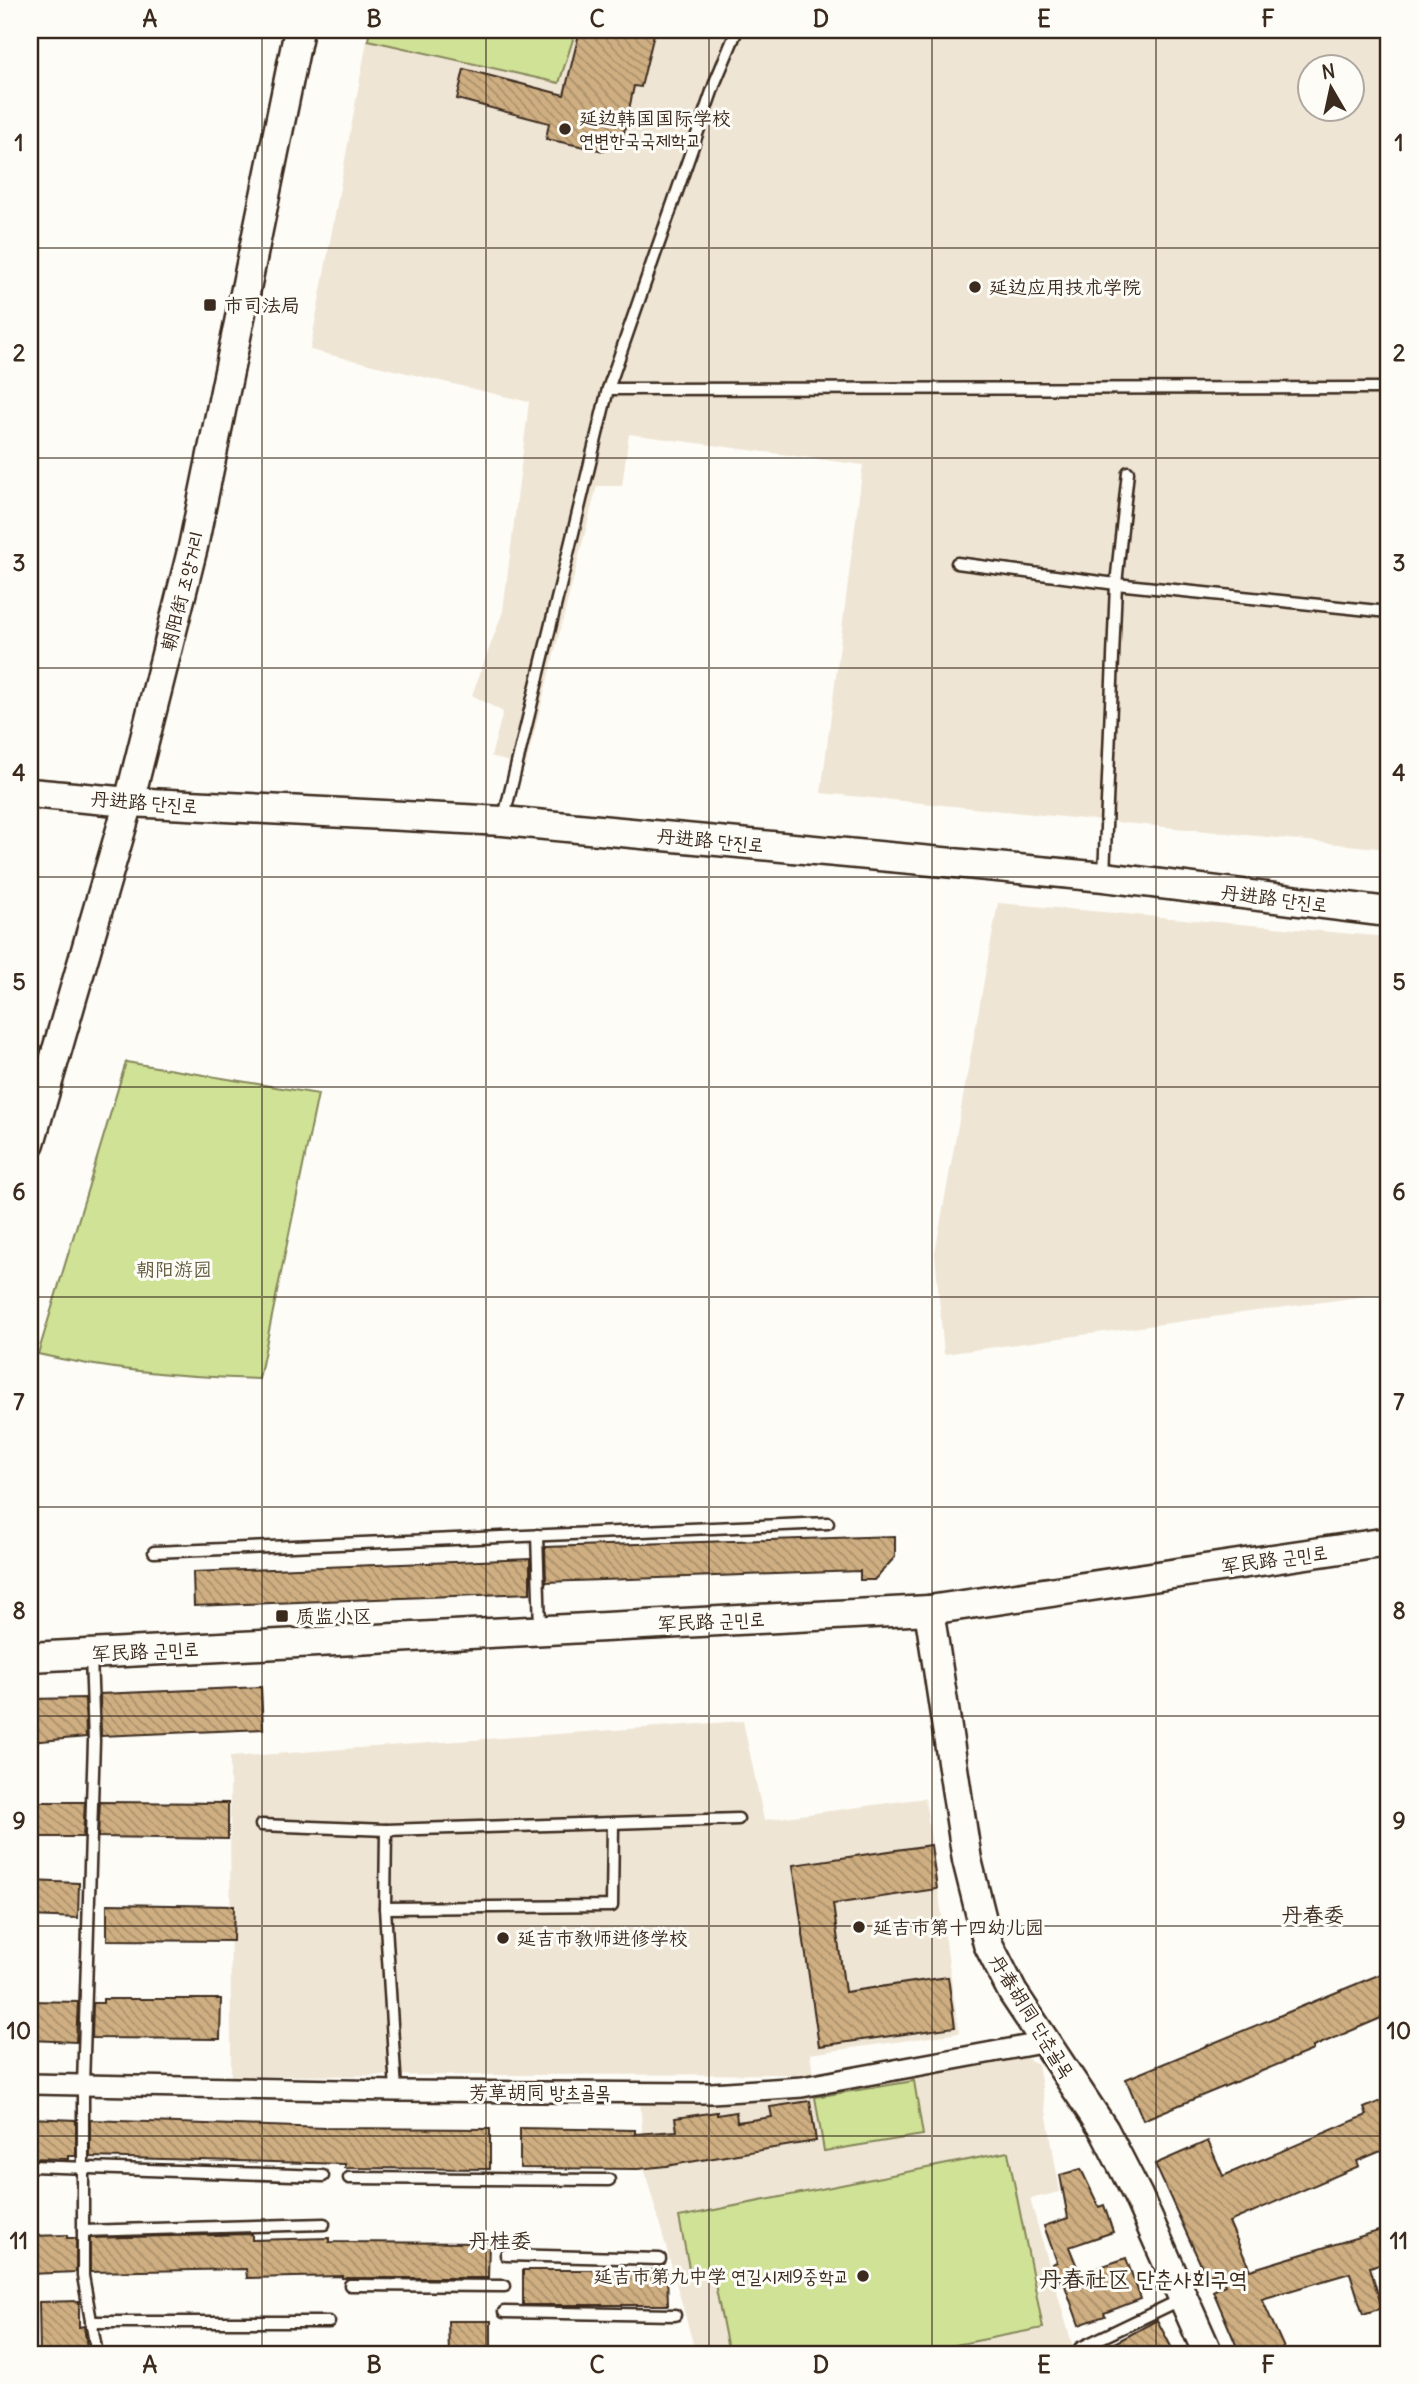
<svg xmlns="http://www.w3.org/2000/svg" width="1418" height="2384" viewBox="0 0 1418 2384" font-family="Delius,'LXGW WenKai TC','Poor Story',sans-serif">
	<defs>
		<pattern id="building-back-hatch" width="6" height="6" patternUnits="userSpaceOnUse" patternTransform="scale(1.75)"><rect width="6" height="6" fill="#cfaf82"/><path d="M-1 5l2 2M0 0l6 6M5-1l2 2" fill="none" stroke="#a98f6a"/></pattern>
	</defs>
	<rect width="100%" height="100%" fill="#fdfcf7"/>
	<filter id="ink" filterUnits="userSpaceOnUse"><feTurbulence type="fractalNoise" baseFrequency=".0143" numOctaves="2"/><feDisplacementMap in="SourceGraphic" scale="14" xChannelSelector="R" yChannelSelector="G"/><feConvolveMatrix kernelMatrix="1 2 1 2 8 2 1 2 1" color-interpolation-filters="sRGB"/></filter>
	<g filter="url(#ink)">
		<!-- built -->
		<g fill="#efe5d4" fill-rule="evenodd">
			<path d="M369 30H1388V849L821 793 863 465 629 434 622 486H597L525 768 491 756 503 712 472 695 503 611 529 402 310 350ZM1310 66H1352V108H1310Z"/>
			<path d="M998 903 1388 937V1293L944 1354 935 1253Z"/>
			<path d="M743 1721 764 1820 925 1798 959 2033 810 2054 813 2074 231 2076 230 1757Z"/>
			<path d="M1024 2057 1038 2064 1060 2192 1030 2199 1075 2354H696L645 2172 640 2099 799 2094Z"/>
		</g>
		<!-- park -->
		<g fill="#cfe296" stroke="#85865a" stroke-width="2">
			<path d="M370 30H576L559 83 368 40Z"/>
			<path d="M126 1062 318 1094 259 1379C185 1377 110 1371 38 1354Z"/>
			<path d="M914 2081 923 2135 824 2151 815 2097Z"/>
			<path d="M1008 2152 1043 2328 909 2354H729L712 2269 690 2273 679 2217Z"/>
		</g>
		<!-- building -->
		<g fill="url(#building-back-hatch)" stroke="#3b2a1e" stroke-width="2">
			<path d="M580 30H655L641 87 634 86 624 133 609 130 604 151 546 139 549 123 457 99 464 69 564 95Z"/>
			<path d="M895 1536V1557L874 1580H860V1571L546 1582 545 1547Z"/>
			<path d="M530 1559V1593L194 1606 193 1572Z"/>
			<path d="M261 1687 263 1729 101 1736 100 1694Z"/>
			<path d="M85 1698 86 1737 30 1742V1699Z"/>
			<path d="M30 1802H85L83 1837H30Z"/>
			<path d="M100 1802 228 1803V1839L98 1837Z"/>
			<path d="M931 1845 937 1889 833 1904 845 1992 948 1977 955 2027 819 2046 793 1865Z"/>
			<path d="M30 1881 79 1883 78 1918 30 1916Z"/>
			<path d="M107 1904 234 1906 233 1941 107 1940Z"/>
			<path d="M1388 1971V2015L1313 2047V2050L1143 2120 1126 2079Z"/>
			<path d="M103 1999H221L220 2039 92 2038 93 2003H103Z"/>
			<path d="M30 2001 78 2002 76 2042 30 2040Z"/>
			<path d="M1388 2098V2148L1357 2161 1359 2166 1229 2222 1250 2270 1388 2228V2261L1370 2267 1382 2308 1363 2314 1350 2273 1262 2299 1284 2348 1270 2354H1240L1213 2291 1225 2285 1219 2271 1206 2276 1155 2164 1208 2141 1223 2176 1367 2115 1364 2108Z"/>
			<path d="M810 2101 816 2141 666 2166 638 2169 520 2168V2128L635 2130V2134L677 2131 675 2118 717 2112V2115L736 2112 737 2122 772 2117 770 2107Z"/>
			<path d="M30 2118 76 2120V2156H68V2159L30 2158Z"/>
			<path d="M90 2120 326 2128 490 2129V2169L345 2168V2164L90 2157Z"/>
			<path d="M1081 2169 1099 2207 1104 2205 1113 2232 1069 2247 1080 2274 1126 2258 1141 2299 1104 2313 1105 2316 1079 2325 1064 2283 1061 2284 1052 2264 1057 2262 1044 2226 1068 2218 1060 2175Z"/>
			<path d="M252 2234V2240L329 2238V2242L489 2243 488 2278H342V2276L247 2278 246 2269 90 2272V2238Z"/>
			<path d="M67 2235V2238H76V2272L30 2274V2236Z"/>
			<path d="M523 2270H667L668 2305H523Z"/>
			<path d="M79 2301V2327L84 2326 88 2354H40L39 2302Z"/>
			<path d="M1157 2320 1175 2354H1093L1126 2337Z"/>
			<path d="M448 2321H491V2354H449Z"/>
		</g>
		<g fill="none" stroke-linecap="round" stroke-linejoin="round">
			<defs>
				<g id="lane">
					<path d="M608 389 1388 388"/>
					<path d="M957 563 1116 584 1388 612"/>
					<path d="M504 817 608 389 716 80 737 30"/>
					<path d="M1104 876 1116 584 1128 472"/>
					<path d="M537 1535 540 1628"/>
					<path d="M154 1552 828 1523"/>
					<path d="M91 1656 94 1741 83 2085V2276L97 2354"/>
					<path d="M261 1825 386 1830 738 1819"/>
					<path d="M386 1830 385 1908 396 2091"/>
					<path d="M385 1908 612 1906 613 1823"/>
					<path d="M30 2166 323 2176"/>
					<path d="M349 2178 609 2180"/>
					<path d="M83 2231 324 2224"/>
					<path d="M506 2255 660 2259"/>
					<path d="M350 2285 505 2286"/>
					<path d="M504 2312 675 2315"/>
					<path d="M91 2322H329"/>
					<path d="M1080 2348 1180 2300"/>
				</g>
				<path id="street" d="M30 2084 396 2091 712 2093 802 2087 1047 2042"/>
				<g id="secondary">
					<path d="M30 793 129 802 503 821 1104 877 1388 912"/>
					<path d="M30 1143 129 802 193 547 299 30"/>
					<path d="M929 1610 967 1860 988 1944 1013 1993 1104 2130 1138 2196 1208 2354"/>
					<path d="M30 1657 929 1610 1388 1542"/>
				</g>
			</defs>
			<!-- lane casing -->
			<use href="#lane" stroke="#3b2a1e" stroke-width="15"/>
			<!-- street casing -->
			<use href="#street" stroke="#3b2a1e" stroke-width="24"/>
			<!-- secondary casing -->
			<use href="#secondary" stroke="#3b2a1e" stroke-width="33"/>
			<!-- lane -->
			<use href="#lane" stroke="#fdfcf7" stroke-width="10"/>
			<!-- street -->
			<use href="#street" stroke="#fdfcf7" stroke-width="19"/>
			<!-- secondary -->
			<use href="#secondary" stroke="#fdfcf7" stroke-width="28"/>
		</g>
	</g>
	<!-- grid -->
	<path fill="none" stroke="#3b2a1e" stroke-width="2" stroke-opacity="0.55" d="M262 30V2354M486 30V2354M709 30V2354M932 30V2354M1156 30V2354M30 248H1388M30 458H1388M30 668H1388M30 877H1388M30 1087H1388M30 1297H1388M30 1507H1388M30 1716H1388M30 1926H1388M30 2136H1388"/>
	<!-- markers -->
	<g fill="#3b2a1e" stroke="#fdfcf7" stroke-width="2.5">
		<circle cx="565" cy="129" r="7"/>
		<circle cx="975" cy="287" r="7"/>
		<rect x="203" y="298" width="14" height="14" rx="3.5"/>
		<rect x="275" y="1609" width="14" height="14" rx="3.5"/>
		<circle cx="859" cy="1927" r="7"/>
		<circle cx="503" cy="1938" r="7"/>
		<circle cx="863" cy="2276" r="7"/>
	</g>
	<g text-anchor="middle" stroke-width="6" stroke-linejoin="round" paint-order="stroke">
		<!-- poi labels -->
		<g font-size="19" fill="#3b2a1e" stroke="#fdfcf7" text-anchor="start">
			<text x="579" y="125">延边韩国国际学校<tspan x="579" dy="22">연변한국국제학교</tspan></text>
			<text x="989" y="294">延边应用技术学院</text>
			<text x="224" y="312">市司法局</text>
			<text x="296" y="1623">质监小区</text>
			<text x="873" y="1934">延吉市第十四幼儿园</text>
			<text x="517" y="1945">延吉市教师进修学校</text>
			<text x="849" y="2283" text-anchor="end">延吉市第九中学 연길시제9중학교</text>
		</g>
		<!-- street labels -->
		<g font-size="19" fill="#3b2a1e" stroke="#fdfcf7">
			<text transform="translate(182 591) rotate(-76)" y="7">朝阳街 조양거리</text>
			<text transform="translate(144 802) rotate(4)" y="7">丹进路 단진로</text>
			<text transform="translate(710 840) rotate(5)" y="7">丹进路 단진로</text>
			<text transform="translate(1274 898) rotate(7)" y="7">丹进路 단진로</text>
			<text transform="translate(1274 1559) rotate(-8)" y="7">军民路 군민로</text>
			<text transform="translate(711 1621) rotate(-3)" y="7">军民路 군민로</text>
			<text transform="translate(145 1651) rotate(-3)" y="7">军民路 군민로</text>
			<text transform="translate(1032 2016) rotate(58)" y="7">丹春胡同 단춘골목</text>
			<text x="540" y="2099">芳草胡同 방초골목</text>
		</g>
		<!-- park labels -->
		<g font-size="19" fill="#60583c" stroke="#fdfcf7">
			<text x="174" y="1276">朝阳游园</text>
		</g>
		<!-- neighbourhood labels -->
		<g font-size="21" fill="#3b2a1e" stroke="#fdfcf7">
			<text x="1313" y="1922">丹春委</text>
			<text x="500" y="2248">丹桂委</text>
		</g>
		<!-- quarter labels -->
		<g font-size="23" fill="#3b2a1e" stroke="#fdfcf7">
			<text x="1143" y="2287">丹春社区 단춘사회구역</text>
		</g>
	</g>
	<!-- margin -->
	<rect width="1418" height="2384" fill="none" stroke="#fdfcf7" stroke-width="77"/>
	<!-- north arrow -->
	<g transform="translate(1331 88) rotate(351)"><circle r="33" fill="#fdfcf7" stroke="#afa8a0" stroke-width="2"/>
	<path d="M0-5L12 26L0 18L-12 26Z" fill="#3b2a1e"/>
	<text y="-10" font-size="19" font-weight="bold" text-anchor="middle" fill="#3b2a1e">N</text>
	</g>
	<rect x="38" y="38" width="1342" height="2308" fill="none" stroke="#3b2a1e" stroke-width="2.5"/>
	<g font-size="23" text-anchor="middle" font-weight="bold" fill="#3b2a1e">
		<text x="150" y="27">A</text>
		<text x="374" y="27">B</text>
		<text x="597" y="27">C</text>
		<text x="821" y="27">D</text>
		<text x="1044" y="27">E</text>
		<text x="1268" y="27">F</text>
		<text x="19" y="151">1</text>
		<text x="1399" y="151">1</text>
		<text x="19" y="361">2</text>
		<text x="1399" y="361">2</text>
		<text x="19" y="571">3</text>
		<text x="1399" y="571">3</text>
		<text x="19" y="781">4</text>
		<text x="1399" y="781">4</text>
		<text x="19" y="990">5</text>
		<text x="1399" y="990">5</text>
		<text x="19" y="1200">6</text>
		<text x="1399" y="1200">6</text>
		<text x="19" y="1410">7</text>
		<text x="1399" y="1410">7</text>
		<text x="19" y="1619">8</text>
		<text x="1399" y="1619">8</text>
		<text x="19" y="1829">9</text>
		<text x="1399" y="1829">9</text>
		<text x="19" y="2039">10</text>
		<text x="1399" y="2039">10</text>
		<text x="19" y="2249">11</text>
		<text x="1399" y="2249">11</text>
		<text x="150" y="2373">A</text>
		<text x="374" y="2373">B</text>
		<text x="597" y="2373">C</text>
		<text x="821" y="2373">D</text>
		<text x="1044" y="2373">E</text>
		<text x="1268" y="2373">F</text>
	</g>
</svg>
